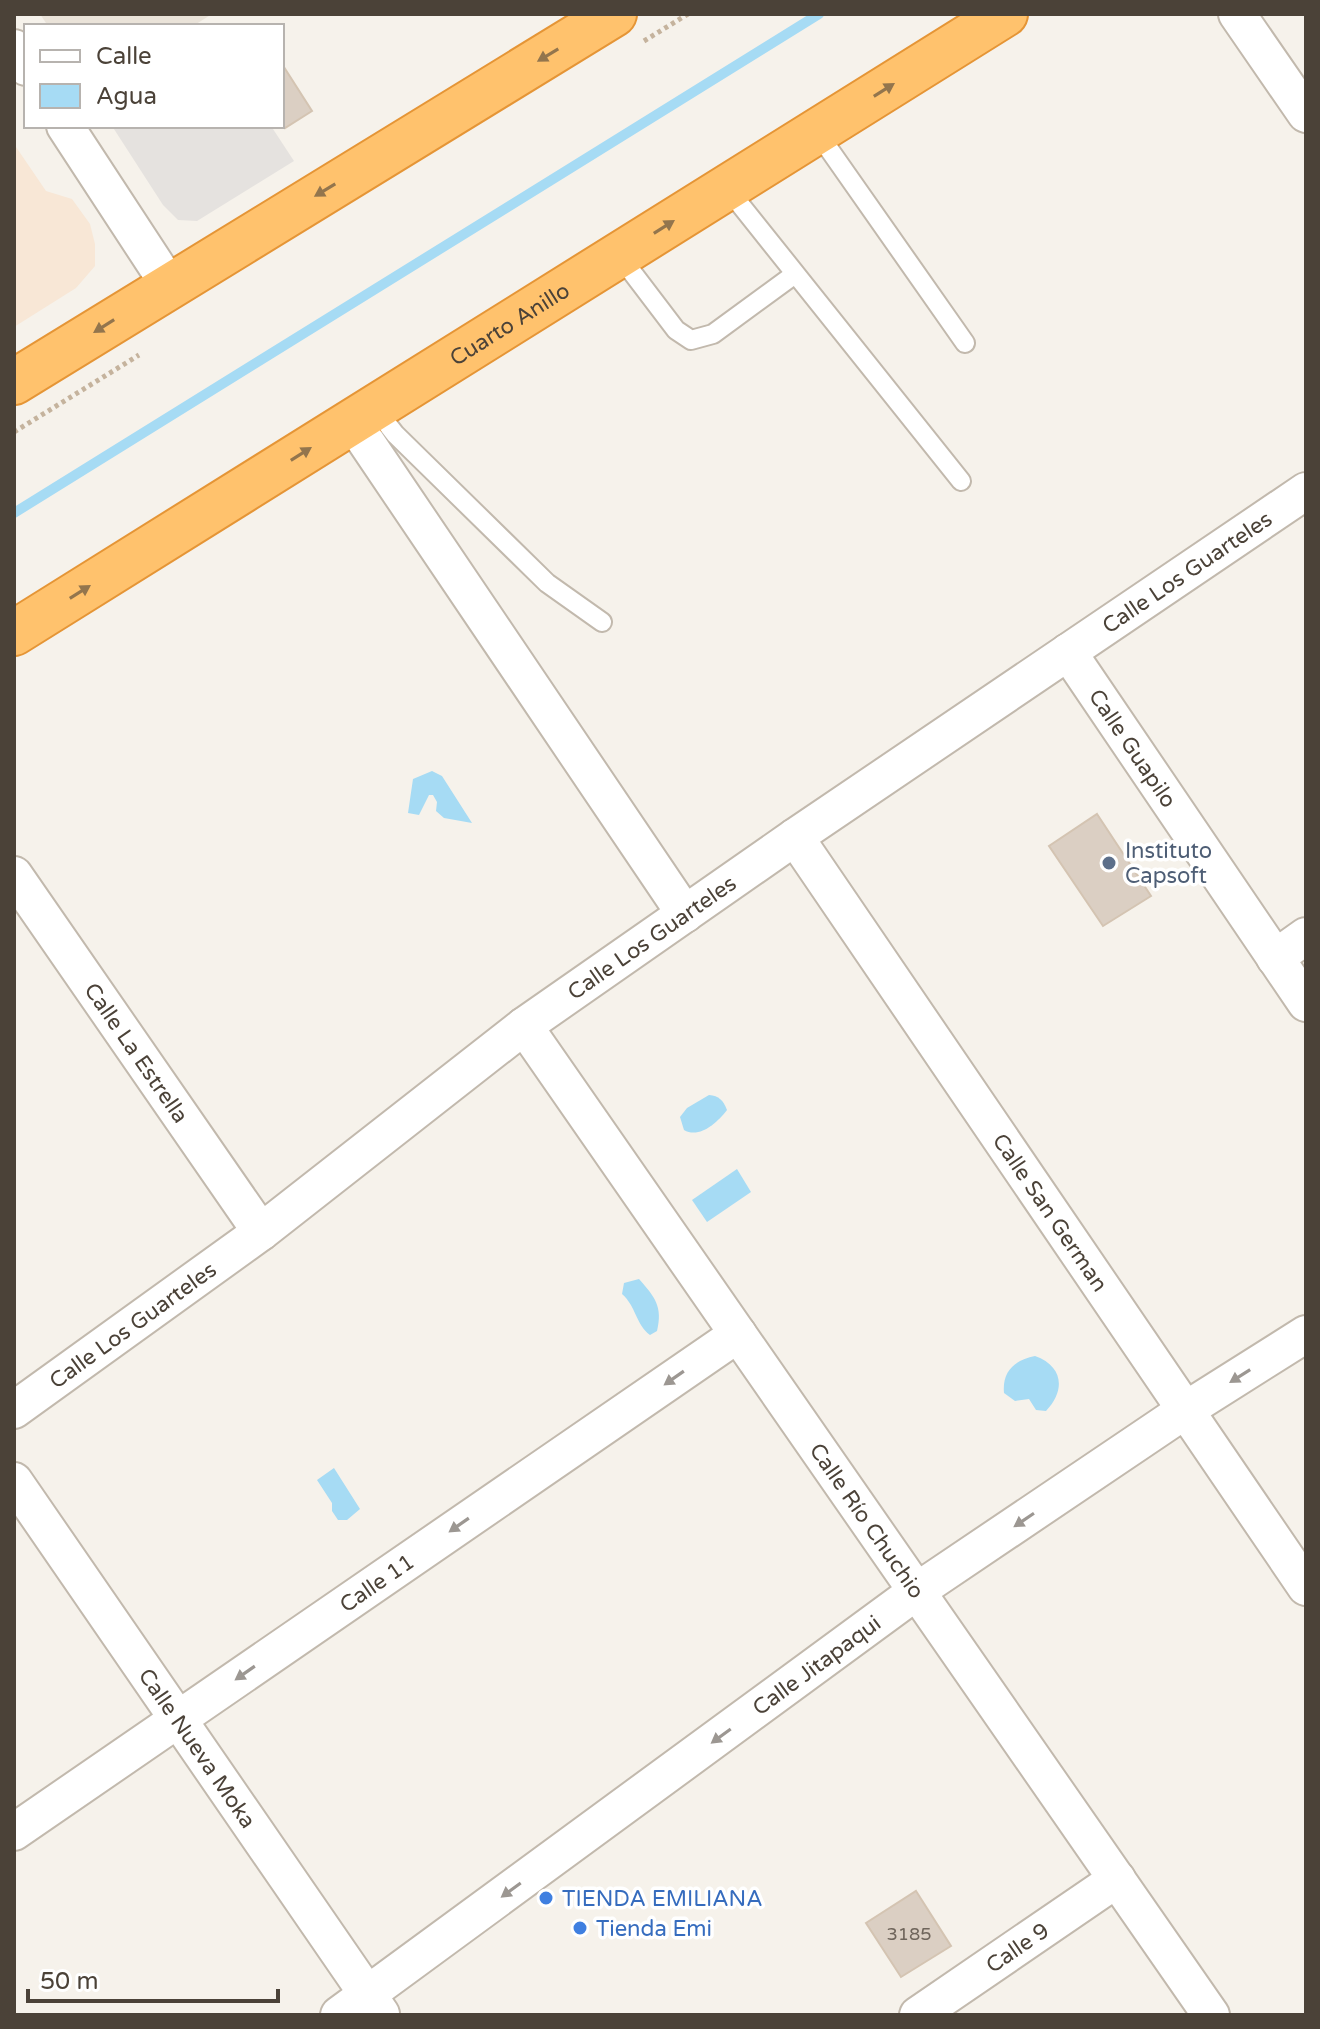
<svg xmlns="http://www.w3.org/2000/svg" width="1320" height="2029" viewBox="0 0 1320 2029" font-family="'Varela Round',sans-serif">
	<rect width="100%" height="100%" fill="#f6f2eb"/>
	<!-- residential -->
	<path fill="#eae3d9" d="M40 14H212L193 26H48Z"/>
	<!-- commercial -->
	<path fill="#f8e7d6" d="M14 144 46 191 72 199 90 224 95 244V266L76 288 14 327Z"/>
	<!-- parking -->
	<path fill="#e5e2df" d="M112 126H271L294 161 197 221 178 220 163 205Z"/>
	<!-- water -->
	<g fill="#a6dbf4">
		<path d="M432 771 442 776 472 823 444 818 436 811 437 802 433 795H429L419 815 408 813 413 779Z"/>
		<path d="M709 1095C719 1096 723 1100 727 1110 717 1123 699 1139 684 1130L680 1117 687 1108Z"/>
		<path d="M737 1169 751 1192 707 1222 692 1200Z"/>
		<path d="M639 1279C655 1297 663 1307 657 1331L650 1335C636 1325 636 1306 622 1294L624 1283Z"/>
		<path d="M1035 1356C1063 1366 1066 1390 1046 1411L1036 1410 1029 1399 1015 1401 1004 1393C1002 1371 1015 1360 1035 1356Z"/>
		<path d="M334 1468 360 1509 347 1520H338L332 1511V1503L317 1480Z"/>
	</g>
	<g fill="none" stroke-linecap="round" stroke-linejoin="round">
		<!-- stream -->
		<path stroke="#a6dbf4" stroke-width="10" d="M14 513 819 14"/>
	</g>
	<!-- building -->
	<g fill="#dbcfc3" stroke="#d4c4b2" stroke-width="2">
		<path d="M282 64 312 111 285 128 282 123Z"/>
		<path d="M1097 814 1151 896 1103 926 1049 846Z"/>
		<path d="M916 1891 951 1946 901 1977 866 1923Z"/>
	</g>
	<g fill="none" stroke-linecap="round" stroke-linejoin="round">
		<defs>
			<g id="lane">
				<path d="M817 132 965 343"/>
				<path d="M727 188 961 481"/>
				<path d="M619 255 676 330 691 340 713 334 795 274"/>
				<path d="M374 407 395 434 547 583 602 622"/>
			</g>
			<g id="street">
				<path d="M1237 14 1306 114"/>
				<path d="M14 48 26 67"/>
				<path d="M65 126 169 285"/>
				<path d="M352 421 685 914"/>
				<path id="s1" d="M1068 652 1306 1003"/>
				<path id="s2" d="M795 837 1306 1587"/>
				<path id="s3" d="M14 875 261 1232"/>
				<path d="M1275 958 1306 936"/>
				<path id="s4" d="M524 1026 1211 2015"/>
				<path id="s5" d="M14 1410 261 1232 524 1026 795 837 1306 491"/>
				<path id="s6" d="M14 1481 381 2014"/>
				<path id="s7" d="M14 1832 738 1334"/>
				<path id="s8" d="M339 2015 917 1591 1184 1411 1306 1334"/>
				<path id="s9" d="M918 2015 1117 1879"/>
			</g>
			<g id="highway">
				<path d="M14 382 614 14"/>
				<path id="s10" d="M14 633 1005 14"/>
			</g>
		</defs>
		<!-- lane casing -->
		<use href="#lane" stroke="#c2b9ad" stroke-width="22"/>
		<!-- street casing -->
		<use href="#street" stroke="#c2b9ad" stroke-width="40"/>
		<!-- highway casing -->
		<use href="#highway" stroke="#e59536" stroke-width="48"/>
		<!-- path -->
		<g stroke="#c5b39d" stroke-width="5" stroke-dasharray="4 4" stroke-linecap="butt">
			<path d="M644 41 688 14"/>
			<path d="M14 432 139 355"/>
		</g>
		<!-- lane -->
		<use href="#lane" stroke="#fff" stroke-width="18"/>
		<!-- street -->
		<use href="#street" stroke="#fff" stroke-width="36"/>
		<!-- highway -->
		<use href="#highway" stroke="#ffc26d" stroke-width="44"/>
	</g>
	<!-- one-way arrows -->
	<defs><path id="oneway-solid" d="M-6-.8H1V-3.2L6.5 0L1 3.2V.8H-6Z" transform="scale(2)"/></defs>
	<g fill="#93754d">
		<use href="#oneway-solid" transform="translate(548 55) rotate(149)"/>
		<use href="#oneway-solid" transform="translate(884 90) rotate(-32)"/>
		<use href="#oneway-solid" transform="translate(325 190) rotate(149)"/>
		<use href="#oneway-solid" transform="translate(664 227) rotate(-32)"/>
		<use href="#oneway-solid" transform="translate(104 326) rotate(148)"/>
		<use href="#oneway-solid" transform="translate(301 454) rotate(-32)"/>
		<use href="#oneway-solid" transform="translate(80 592) rotate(-32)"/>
	</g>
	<g fill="#9c9792">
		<use href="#oneway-solid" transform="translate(1240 1376) rotate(148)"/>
		<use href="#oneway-solid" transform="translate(674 1378) rotate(145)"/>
		<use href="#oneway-solid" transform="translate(1024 1520) rotate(146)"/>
		<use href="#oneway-solid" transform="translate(459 1525) rotate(145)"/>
		<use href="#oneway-solid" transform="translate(245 1673) rotate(145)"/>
		<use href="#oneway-solid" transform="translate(721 1736) rotate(144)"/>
		<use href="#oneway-solid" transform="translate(511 1890) rotate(144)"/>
	</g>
	<!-- markers -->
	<circle fill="#5c6f8a" stroke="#fff" stroke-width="3" cx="1109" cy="863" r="8"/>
	<g fill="#3f7fe0" stroke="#fff" stroke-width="3">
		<circle cx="546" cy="1898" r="8"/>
		<circle cx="580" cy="1928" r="8"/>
	</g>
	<g text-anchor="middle" stroke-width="7" stroke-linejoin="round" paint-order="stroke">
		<!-- number labels -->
		<g font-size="18" fill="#6f655b">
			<text x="909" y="1940">3185</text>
		</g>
		<!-- street labels -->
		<g font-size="22" fill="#4b4238" stroke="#fff">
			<text dy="8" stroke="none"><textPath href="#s10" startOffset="584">Cuarto Anillo</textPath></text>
			<text dy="8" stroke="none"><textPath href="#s5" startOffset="1442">Calle Los Guarteles</textPath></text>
			<text dy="8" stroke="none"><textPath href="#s1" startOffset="116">Calle Guapilo</textPath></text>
			<text dy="8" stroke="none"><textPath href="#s5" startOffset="794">Calle Los Guarteles</textPath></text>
			<text dy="8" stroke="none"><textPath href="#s3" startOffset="216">Calle La Estrella</textPath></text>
			<text dy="8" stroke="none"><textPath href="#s2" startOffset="454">Calle San German</textPath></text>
			<text dy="8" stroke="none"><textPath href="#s5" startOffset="146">Calle Los Guarteles</textPath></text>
			<text dy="8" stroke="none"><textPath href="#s4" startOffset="602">Calle Río Chuchio</textPath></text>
			<text dy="8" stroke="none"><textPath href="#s7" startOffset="440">Calle 11</textPath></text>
			<text dy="8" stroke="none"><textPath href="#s8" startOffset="592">Calle Jitapaqui</textPath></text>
			<text dy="8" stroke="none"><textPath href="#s6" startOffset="324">Calle Nueva Moka</textPath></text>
			<text dy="8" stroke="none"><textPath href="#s9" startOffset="120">Calle 9</textPath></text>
		</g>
		<!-- service labels -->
		<g font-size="22" fill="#4e5e75" stroke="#fff" text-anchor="start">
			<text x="1125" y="858">Instituto<tspan x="1125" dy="25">Capsoft</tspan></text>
		</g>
		<!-- shop labels -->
		<g font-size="22" fill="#366cbe" stroke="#fff" text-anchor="start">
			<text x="562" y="1906">TIENDA EMILIANA</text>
			<text x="596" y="1936">Tienda Emi</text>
		</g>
	</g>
	<!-- border -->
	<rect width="1320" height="2029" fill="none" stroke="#4b4238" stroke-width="32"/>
	<!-- legend -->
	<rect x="24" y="24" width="260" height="104" fill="#ffffff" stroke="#b7b3af" stroke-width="2"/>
	<rect x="40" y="50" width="40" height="12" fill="#ffffff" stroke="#b7b3af" stroke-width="2"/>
	<text x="96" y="64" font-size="24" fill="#4b4238">Calle</text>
	<rect x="40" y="84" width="40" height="24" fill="#a6dbf4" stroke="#b7b3af" stroke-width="2"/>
	<text x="96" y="104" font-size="24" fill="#4b4238">Agua</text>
	<!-- scale -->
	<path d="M28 1989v12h250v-12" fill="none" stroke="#4b4238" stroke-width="4"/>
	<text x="40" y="1989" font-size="24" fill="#4b4238" stroke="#ffffff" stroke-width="6" paint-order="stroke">50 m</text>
</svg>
